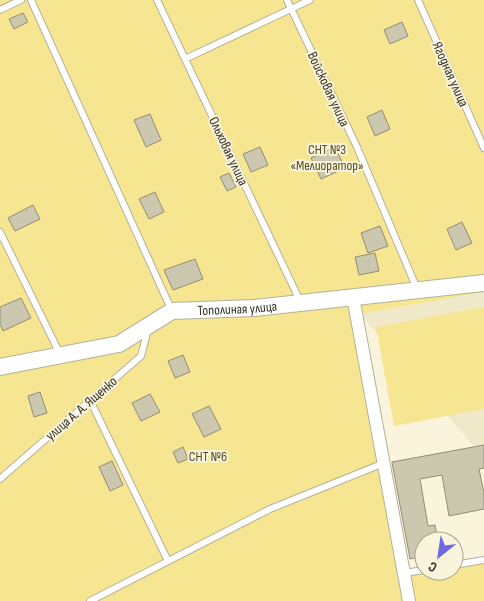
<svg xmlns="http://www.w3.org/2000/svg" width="484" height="601" viewBox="0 0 484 601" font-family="'Sofia Sans Condensed',sans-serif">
	<rect width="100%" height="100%" fill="#f9f4db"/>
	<!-- built -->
	<path fill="#efe9c9" d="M484 292V458L360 314Z"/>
	<!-- green -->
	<g fill="#f6e591">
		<path d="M0 0H484V292L360 314 411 575 430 571H454V566L484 559V601H0Z"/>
		<path d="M484 307V409L394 426 376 327Z"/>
	</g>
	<!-- building -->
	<g fill="#ccc7af" stroke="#928d76">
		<path d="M23 13 28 22 14 29 9 19Z"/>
		<path d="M402 22 408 36 390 44 384 30Z"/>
		<path d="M382 110 390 129 375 136 367 117Z"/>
		<path d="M150 114 161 140 146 147 134 120Z"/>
		<path d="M260 147 268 165 251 172 243 154Z"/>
		<path d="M335 147 345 168 321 179 311 158Z"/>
		<path d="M229 173 236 187 227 191 220 177Z"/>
		<path d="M155 192 164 212 149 219 139 199Z"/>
		<path d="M33 205 40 219 15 231 8 218Z"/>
		<path d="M462 222 472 243 456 250 447 229Z"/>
		<path d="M380 226 388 246 368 253 361 233Z"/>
		<path d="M375 253 379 271 359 275 355 257Z"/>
		<path d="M195 259 203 279 173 290 164 270Z"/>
		<path d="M21 298 31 318 3 331 0 324V307Z"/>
		<path d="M183 355 190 372 175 378 168 361Z"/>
		<path d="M40 392 47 413 34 417 28 396Z"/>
		<path d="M150 394 160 412 141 421 132 403Z"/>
		<path d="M209 406 221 429 204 437 192 414Z"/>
		<path d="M484 445V468L479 469 484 493V509L449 516 442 475 420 479 428 526 435 525 438 541H424V556L410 559 392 462Z"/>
		<path d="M183 447 188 459 178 463 173 452Z"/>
		<path d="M112 461 123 485 110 491 99 467Z"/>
	</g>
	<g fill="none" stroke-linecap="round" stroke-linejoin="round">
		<defs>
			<g id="service">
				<path d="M31 0 172 311"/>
				<path d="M157 0 300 301"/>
				<path d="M287 0 357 147 417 289"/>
				<path d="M418 0 484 148"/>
				<path d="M0 10 21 0"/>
				<path d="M185 59 310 0"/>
				<path d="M0 232 60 354"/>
				<path d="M90 400 168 561"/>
				<path d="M0 479 141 356 148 329"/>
				<path d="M454 565 484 560"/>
				<path d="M404 573 424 570"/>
				<path d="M90 601 270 509 384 463"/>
			</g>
			<path id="minor" d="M353 297 409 601"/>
			<g id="tertiary">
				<path id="s1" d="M0 367 119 344 172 311 254 308 484 283"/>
			</g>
		</defs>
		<!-- service casing -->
		<use href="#service" stroke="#b5b199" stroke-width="8"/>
		<!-- minor casing -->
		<use href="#minor" stroke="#b5b199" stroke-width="14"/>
		<!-- tertiary casing -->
		<use href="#tertiary" stroke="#b5b199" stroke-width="18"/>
		<!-- service -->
		<use href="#service" stroke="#fff" stroke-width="6"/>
		<!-- minor -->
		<use href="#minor" stroke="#fff" stroke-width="12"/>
		<!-- tertiary -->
		<use href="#tertiary" stroke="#fff" stroke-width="16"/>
	</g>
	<g text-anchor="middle" stroke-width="4" stroke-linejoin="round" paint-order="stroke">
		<!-- street labels -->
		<g font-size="14" fill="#323027" stroke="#f9f4db">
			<text transform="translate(451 74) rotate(66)" y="5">Ягодная улица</text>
			<text transform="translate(329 89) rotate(65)" y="5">Войсковая улица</text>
			<text transform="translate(229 151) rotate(65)" y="5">Ольховая улица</text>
			<text dy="5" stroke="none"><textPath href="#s1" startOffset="249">Тополиная улица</textPath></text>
			<text transform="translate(81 408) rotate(-41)" y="5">улица А. А. Ященко</text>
		</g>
		<!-- park labels -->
		<g font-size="14" fill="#554c20" stroke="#f9f4db">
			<text x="327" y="154">СНТ №3<tspan x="327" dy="16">«Мелиоратор»</tspan></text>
			<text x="208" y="461">СНТ №6</text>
		</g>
	</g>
	<!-- north arrow -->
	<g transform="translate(439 556) rotate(210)"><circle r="24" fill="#f9f4db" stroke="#a9a693"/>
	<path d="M0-4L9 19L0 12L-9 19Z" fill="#6d69e3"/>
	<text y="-8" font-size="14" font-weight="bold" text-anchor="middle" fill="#323027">С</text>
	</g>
</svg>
